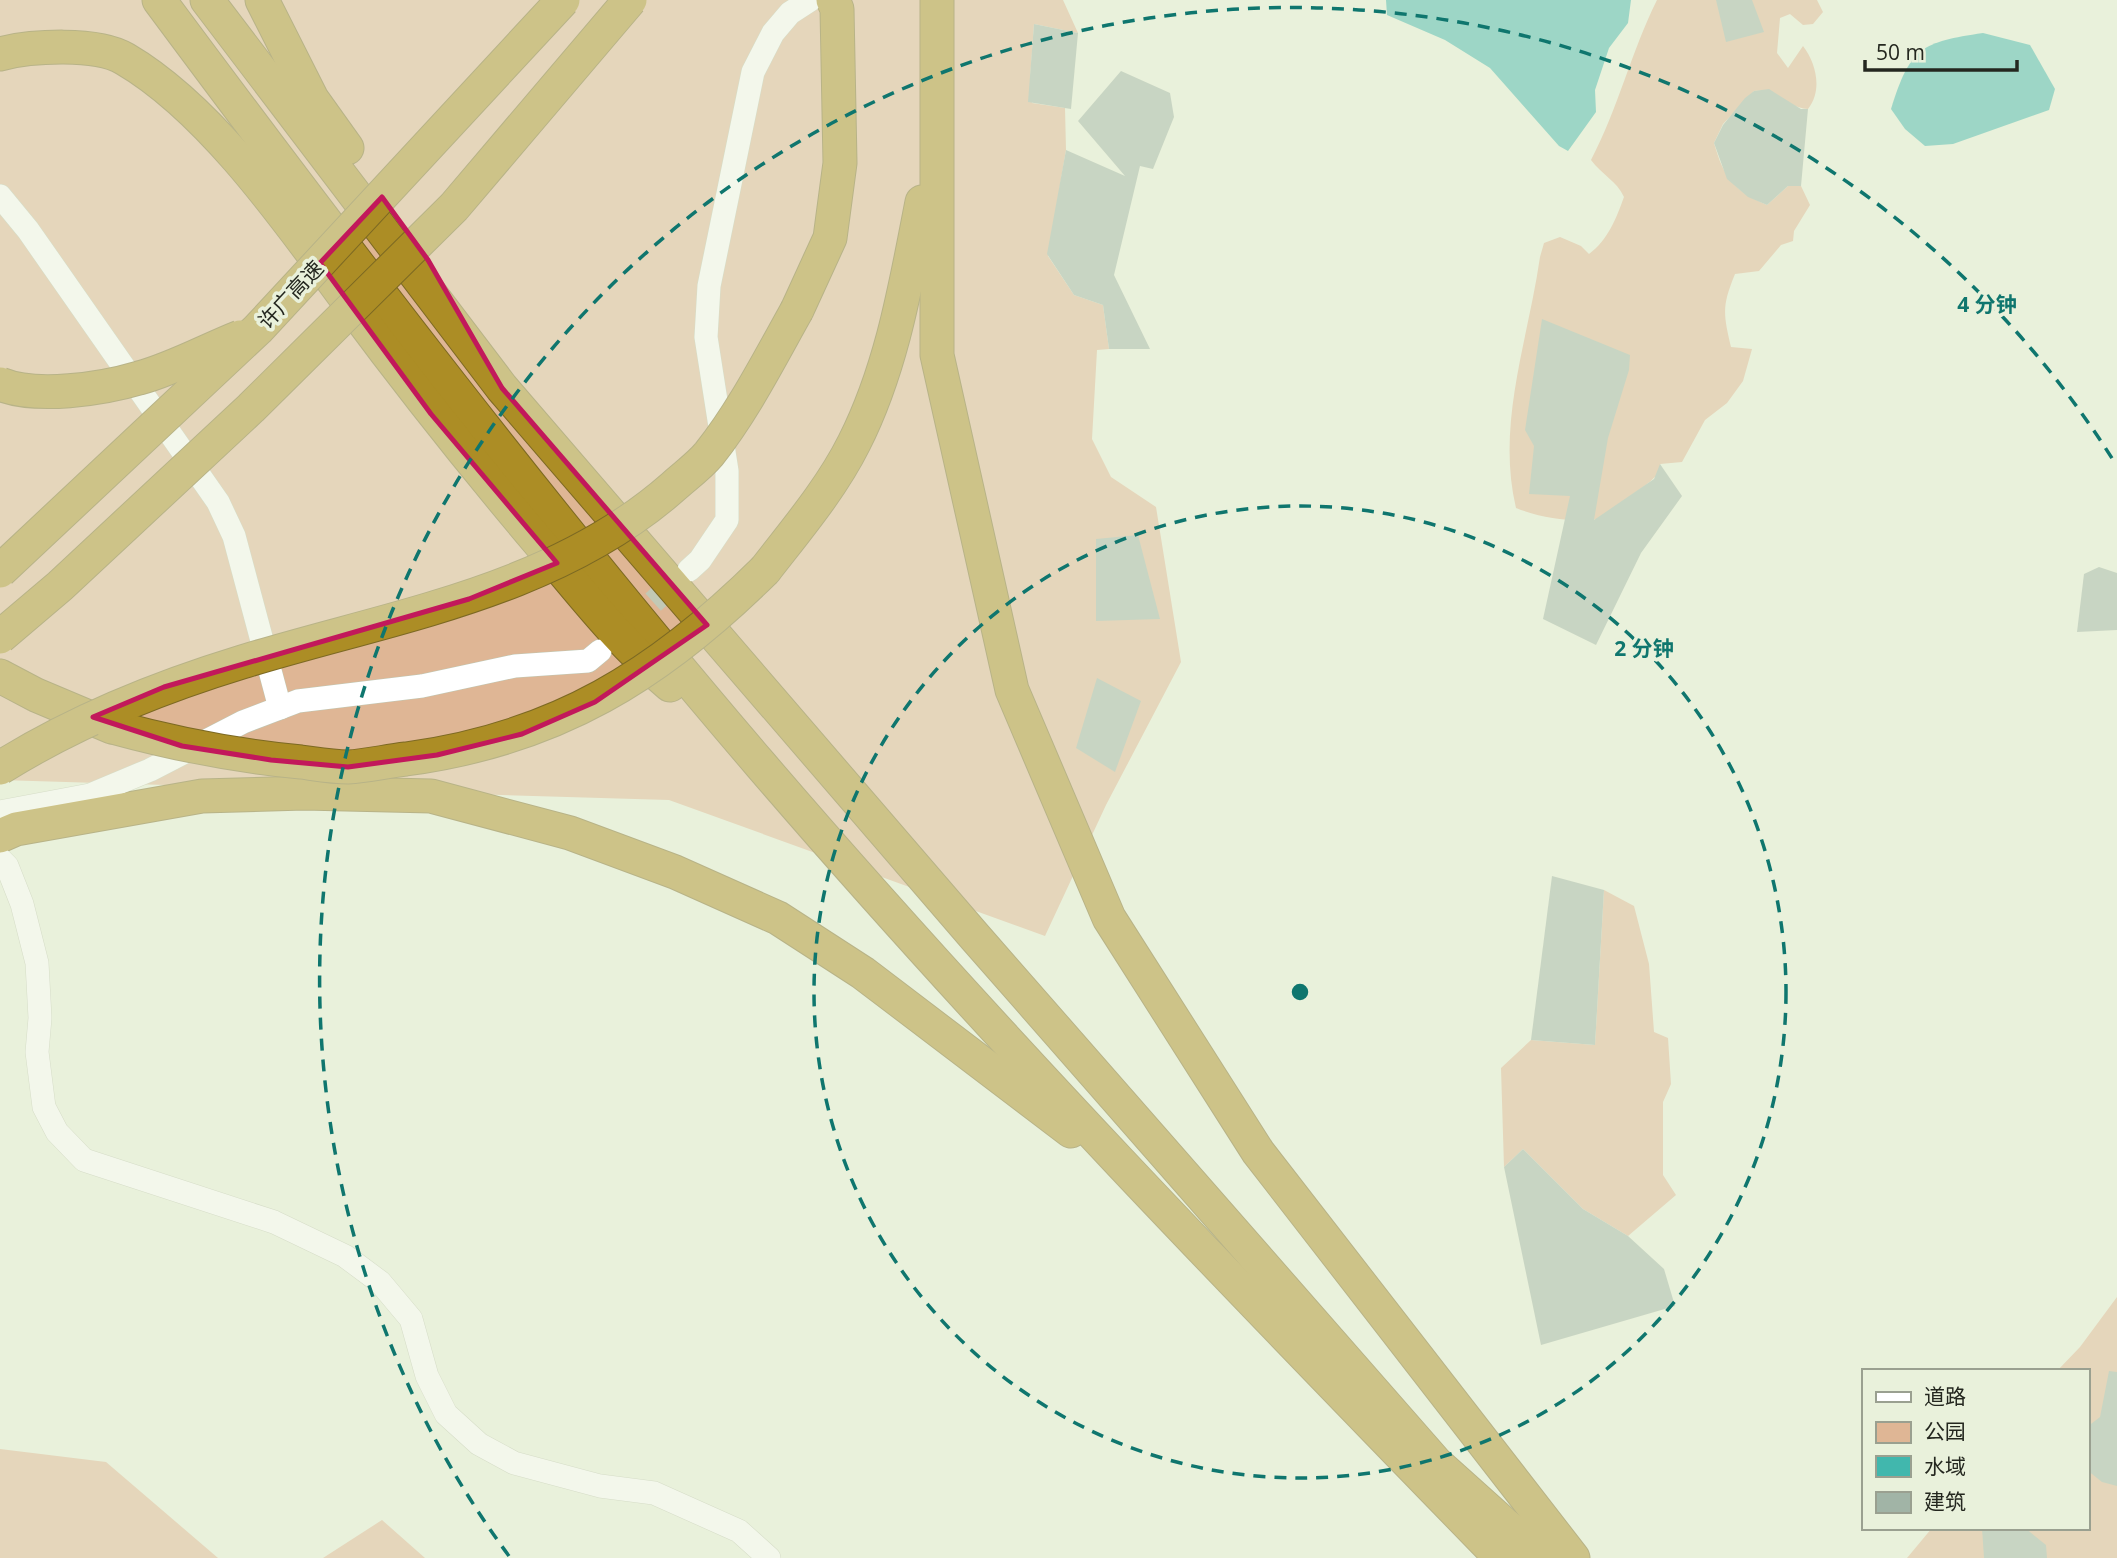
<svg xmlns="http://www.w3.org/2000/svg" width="2117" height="1558" viewBox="0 0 2117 1558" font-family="'Open Sans','Noto Sans SC',sans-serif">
	<rect width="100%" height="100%" fill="#e9f1db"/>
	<!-- green -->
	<g fill="#dfb695">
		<path d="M0 0H1063L1078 33 1034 24 1030 79 1032 103 1065 108 1066 150 1048 256 1074 295 1103 305 1109 349 1097 350 1092 439 1111 477 1156 507 1181 662 1106 805 1045 936 669 800 0 780Z"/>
		<path d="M1657 0H1817L1823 12 1813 24 1803 25 1790 14 1780 18 1777 53 1788 68 1803 46C1816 63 1823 90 1808 109 1786 108 1780 88 1754 91L1723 124 1714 143C1724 178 1733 190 1767 205L1788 186H1801L1810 205 1794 231 1793 241 1781 245 1759 271 1735 274C1722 306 1723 313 1731 347L1752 349 1743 381 1727 403 1705 420 1682 462 1660 464 1661 470C1648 488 1624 497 1608 514L1614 518C1579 522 1549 521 1516 508 1496 424 1528 341 1540 257L1544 243 1560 237 1581 246 1589 254C1608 240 1616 219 1624 197 1617 181 1602 175 1591 160 1618 109 1631 52 1657 0Z"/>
		<path d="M1604 890 1634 906 1649 964 1654 1032 1668 1038 1671 1084 1663 1102V1175L1676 1195 1628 1236 1583 1209 1523 1149 1504 1167 1501 1068 1531 1040 1595 1045Z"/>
		<path d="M2117 1297V1558H1907L1932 1528H2087V1371H2057L2080 1347Z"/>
		<path d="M0 1449 106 1462 218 1558H0Z"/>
		<path d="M382 1520 425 1558H323Z"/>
	</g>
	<!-- water -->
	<g fill="#41b7ad">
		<path d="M1386 0H1631L1628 23 1609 48 1595 90 1596 112 1568 151 1559 146 1490 68 1445 40 1387 15Z"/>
		<path d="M1983 33 2030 45 2055 89 2049 110 1953 144 1925 146 1905 129 1891 109C1910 47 1922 42 1983 33Z"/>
	</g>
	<!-- building -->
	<g fill="#a1b4a6">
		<path d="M1716 0H1752L1764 32 1726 42Z"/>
		<path d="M1034 24 1078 33 1071 109 1028 102Z"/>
		<path d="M1121 71 1170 93 1174 117 1153 169 1140 166 1114 275 1150 349H1109L1103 305 1074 295 1047 254 1066 150 1125 176 1078 121Z"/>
		<path d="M1769 89 1801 109H1808L1801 186H1788L1767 205 1748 197 1727 179 1714 143 1723 125 1745 98 1754 91Z"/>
		<path d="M1542 319 1630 355 1629 370 1608 438 1594 520 1654 479 1660 464 1682 496 1641 553 1596 645 1543 619 1570 496 1529 494 1534 446 1525 430Z"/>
		<path d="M1138 535 1160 619 1096 621V539Z"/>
		<path d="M2099 567 2117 573V630L2077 632 2084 574Z"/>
		<path d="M1097 678 1141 701 1115 772 1076 748Z"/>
		<path d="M1552 876 1604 890 1595 1045 1531 1040Z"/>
		<path d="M1523 1149 1583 1209 1628 1236 1664 1269 1675 1306 1541 1345 1504 1167Z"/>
		<path d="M2109 1371 2117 1372V1486L2102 1482 2087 1470V1427L2100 1417Z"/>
		<path d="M1982 1528H2025L2046 1545 2047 1558H1984Z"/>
	</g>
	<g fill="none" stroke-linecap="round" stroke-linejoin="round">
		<!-- minor-tunnel -->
		<path stroke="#c2c9b5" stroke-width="23" stroke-dasharray="23 11" stroke-linecap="butt" d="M628 625 683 575"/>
		<defs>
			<g id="minor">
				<path d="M0 196 28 230 218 502 234 536 280 708"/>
				<path d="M689 570 700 560 727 520V471L706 337 709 286 753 72 773 33 790 13 810 0"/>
				<path d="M0 812 90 795 150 770 243 722 298 701 422 686 515 666 588 661 600 651"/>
				<path d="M0 859 7 866 22 904 37 963 40 1018 37 1052 44 1107 57 1132 84 1160 274 1222 345 1256 380 1282 411 1319 427 1376 446 1414 479 1444 514 1463 600 1486 654 1493 739 1531 769 1558"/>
			</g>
			<g id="highway">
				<path d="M159 0C352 260 549 518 760 764 996 1039 1249 1299 1501 1558"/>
				<path d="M207 0 502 388 975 937 1436 1463 1542 1558"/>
				<path d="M262 0 312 99 347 148"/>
				<path d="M937 0V355L1012 690 1109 918 1258 1152 1573 1558"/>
				<path d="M0 54C31 46 97 42 125 59 212 110 290 223 350 304 410 385 472 463 537 540 580 591 619 642 670 685"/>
				<path d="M797 310 830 238 840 163 837 9 833 0"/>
				<path d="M765 570C796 530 831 489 854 443 892 368 906 284 922 202"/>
				<path d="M0 676 36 695 112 727"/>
				<path d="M0 836 16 829 202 796 304 793 431 796 570 833 675 872 778 918 863 973 1071 1131"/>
			</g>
		</defs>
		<!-- minor casing -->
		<use href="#minor" stroke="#bfc6b2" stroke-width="24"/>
		<!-- highway casing -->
		<use href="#highway" stroke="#7c6923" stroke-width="35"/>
		<!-- minor -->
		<use href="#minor" stroke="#fff" stroke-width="23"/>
		<!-- highway -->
		<use href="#highway" stroke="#ac8d25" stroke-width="33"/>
		<defs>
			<g id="highway-bridge">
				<path d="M0 384C36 399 102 389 139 378 173 369 207 350 240 337"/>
				<path d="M0 571 258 329 563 0"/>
				<path d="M0 637 60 586 251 408 454 207 630 0"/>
				<path d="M113 727C175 744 237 756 301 762 316 764 333 767 348 767 367 766 387 761 406 759 556 739 659 675 765 570"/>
				<path d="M0 768C75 721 157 688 242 662 391 616 553 593 674 486 685 476 699 466 709 454 744 410 770 358 797 310"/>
			</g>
		</defs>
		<!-- highway-bridge casing -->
		<use href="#highway-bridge" stroke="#7c6923" stroke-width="35" stroke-linecap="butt"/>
		<!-- highway-bridge -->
		<use href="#highway-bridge" stroke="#ac8d25" stroke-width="33"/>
	</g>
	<!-- marked area -->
	<path d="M0 0H2117V1558H0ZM382 197 428 260 502 388 707 625 595 702 522 734 437 755 348 767 271 760 182 746 93 717 164 687 469 599 557 563 431 414 320 263Z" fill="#e9f1db" fill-opacity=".55" fill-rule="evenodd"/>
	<path fill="none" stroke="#c2185b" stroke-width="5" stroke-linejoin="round" d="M382 197 428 260 502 388 707 625 595 702 522 734 437 755 348 767 271 760 182 746 93 717 164 687 469 599 557 563 431 414 320 263Z"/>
	<!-- distance rings -->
	<g fill="none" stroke="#0f766e" stroke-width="3.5" stroke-dasharray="12 9">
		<circle cx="1300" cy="992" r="486"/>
		<path d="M509 1556A972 972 0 1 1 2115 463"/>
	</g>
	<g text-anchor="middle" stroke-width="7" stroke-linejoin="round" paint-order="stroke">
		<!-- street labels -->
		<g font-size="21" fill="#24271f" stroke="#e9f1db">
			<text transform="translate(291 295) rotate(-47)" y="7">许广高速</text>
		</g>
	</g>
	<circle cx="1300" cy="992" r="10" fill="#0f766e" stroke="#e9f1db" stroke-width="3.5"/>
	<g font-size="21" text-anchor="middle" font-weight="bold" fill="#0f766e" stroke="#e9f1db" stroke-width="7" stroke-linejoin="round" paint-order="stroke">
		<text x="1987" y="312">4 分钟</text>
		<text x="1644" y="656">2 分钟</text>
	</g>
	<!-- legend -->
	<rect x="1862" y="1369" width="228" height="161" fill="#e9f1db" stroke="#9aa090" stroke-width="2"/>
	<rect x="1876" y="1392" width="35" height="10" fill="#ffffff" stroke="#9aa090" stroke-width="2"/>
	<text x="1924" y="1404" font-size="21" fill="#24271f">道路</text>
	<rect x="1876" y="1422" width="35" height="21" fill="#dfb695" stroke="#9aa090" stroke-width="2"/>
	<text x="1924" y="1439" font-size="21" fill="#24271f">公园</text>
	<rect x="1876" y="1456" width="35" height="21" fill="#41b7ad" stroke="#9aa090" stroke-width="2"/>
	<text x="1924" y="1474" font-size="21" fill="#24271f">水域</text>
	<rect x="1876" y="1492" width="35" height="21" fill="#a1b4a6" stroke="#9aa090" stroke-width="2"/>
	<text x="1924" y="1509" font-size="21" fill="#24271f">建筑</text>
	<!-- scale -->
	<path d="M1865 60v10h152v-10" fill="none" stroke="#24271f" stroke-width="3.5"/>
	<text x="1876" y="60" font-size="21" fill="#24271f" stroke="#e9f1db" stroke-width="5" paint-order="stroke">50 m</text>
</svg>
